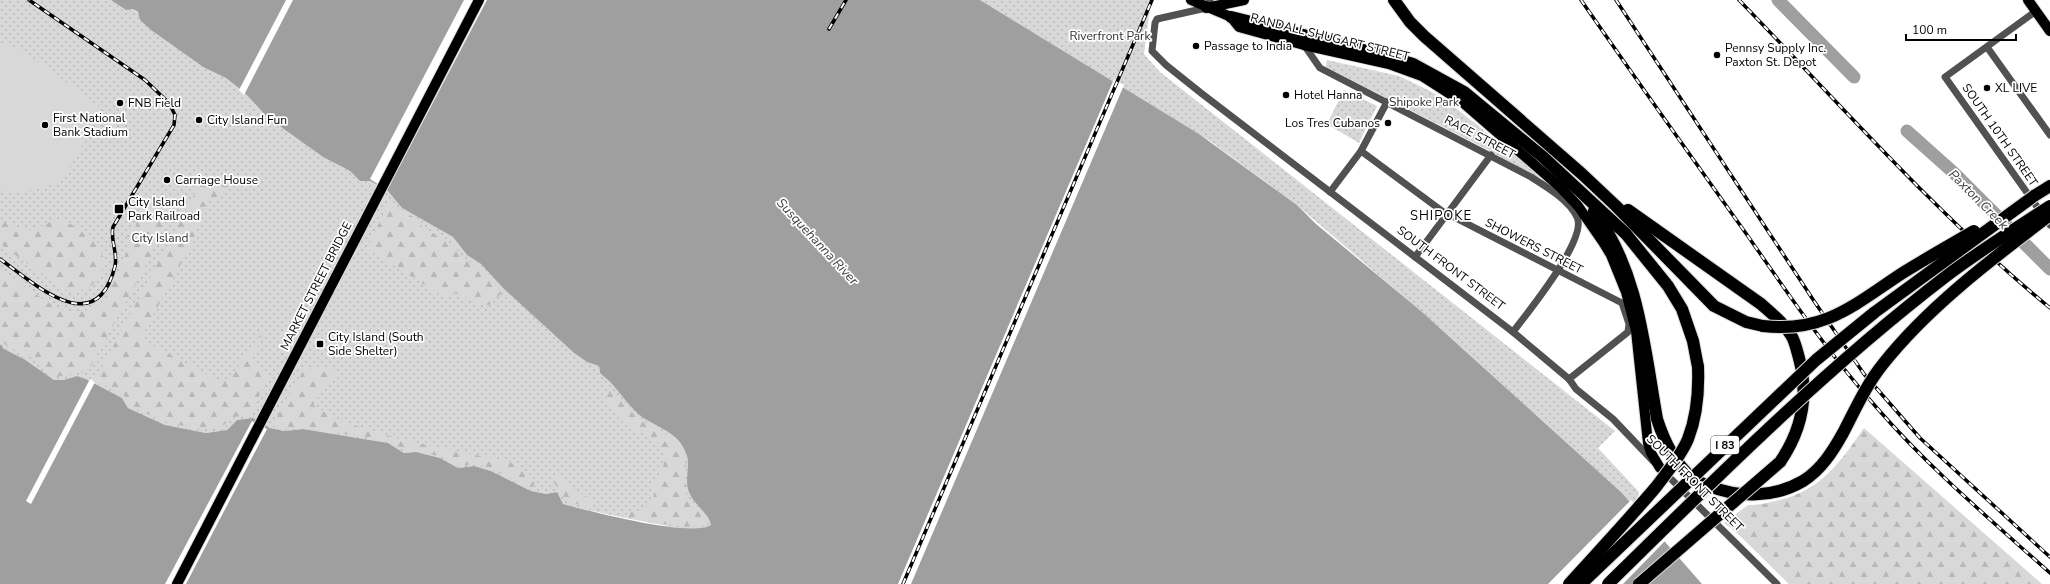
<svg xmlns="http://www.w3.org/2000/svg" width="2050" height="584" viewBox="0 0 2050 584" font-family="'Nunito Sans',sans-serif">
	<defs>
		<pattern id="grass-dots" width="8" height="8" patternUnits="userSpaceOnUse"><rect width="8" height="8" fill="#d8d8d8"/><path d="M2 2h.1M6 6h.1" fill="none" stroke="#b8b8b8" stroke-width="1.8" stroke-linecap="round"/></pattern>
		<pattern id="forest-firs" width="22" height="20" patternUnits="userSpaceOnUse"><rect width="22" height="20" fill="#d8d8d8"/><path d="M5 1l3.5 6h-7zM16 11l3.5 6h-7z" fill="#b8b8b8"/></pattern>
	</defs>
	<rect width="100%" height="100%" fill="#fff"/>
	<!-- grass -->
	<g fill="url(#grass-dots)">
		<path d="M0 0H111L126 10 133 9 139 14 140 20 151 30 203 67 226 78 245 93 267 117 323 157 350 171 360 181H370L387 190 402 208 453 237 467 255 481 264 503 288 574 353 587 362 599 366 600 373C604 377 610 381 614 385 623 396 630 408 642 417 658 428 678 432 686 453 691 465 685 482 691 495 696 506 708 513 711 525 695 534 674 527 657 524 625 518 594 512 563 504L557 492 546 494 531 491 491 471 474 466 458 468 440 458 416 452 404 453 388 443 303 429 284 431 270 428 252 418 237 420 227 430 206 433 165 425 128 408 122 398 86 379 77 376 64 380H54L24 359 4 349 0 344Z"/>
		<path d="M980 0H1151L1144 54 1160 72 1615 431 1598 448 1639 492 1635 507 1622 493 1441 329 1297 205 1210 141Z"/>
		<path d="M1327 60 1399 76 1428 90 1446 100 1539 175 1538 179 1488 150 1326 67Z"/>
		<path d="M1344 90 1377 106 1359 143 1327 124Z"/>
	</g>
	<!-- forest -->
	<g fill="url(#forest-firs)">
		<path d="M217 178 229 186 218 200H210L202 209C204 222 195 229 193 242L140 339 220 381 230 378 265 328 253 358 268 377 251 414 235 417 219 428H193L166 422 129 406 124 396 95 380 200 184Z"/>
		<path d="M142 198 164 206 165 215 150 258 87 373 80 372 57 377 34 359 8 347 0 339V268C15 278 51 308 67 311 77 314 96 310 102 302 111 293 125 256 130 243L127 236 131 230 136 226Z"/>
		<path d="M389 202 415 218 423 228 454 245 462 256 475 266 502 293 489 305 477 304 455 293 444 297 367 249Z"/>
		<path d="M61 218C81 231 117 250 98 278 90 289 83 291 70 293L0 244V219C10 223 28 234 39 228 49 223 49 221 61 218Z"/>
		<path d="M306 366 333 370 338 378 327 384 313 405 340 421 403 440 510 462 536 480 531 489 492 469 475 464 457 466 440 456 405 451 393 443 352 434 288 427 284 430 272 425Z"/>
		<path d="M611 388 629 410 642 420 671 437 685 450 686 495 709 524C687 532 648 520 624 516L630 511H642L656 493 651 488 663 467 666 453C654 431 637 435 621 421 615 415 612 407 605 401Z"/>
		<path d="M1864 428 2042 584H1789L1736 532 1724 523 1748 505C1759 505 1768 503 1779 500 1822 490 1840 462 1864 428Z"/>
		<path d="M559 472 564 483 597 503 590 508 565 500 554 482Z"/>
	</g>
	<!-- garden -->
	<path fill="#d8d8d8" d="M5 42 36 60 101 108 81 140 83 144 60 183 12 194 0 187V43Z"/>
	<!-- water -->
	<path fill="#9f9f9f" d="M111 0H980L1199 134 1297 205 1316 224 1422 312 1622 493 1702 584H0V344L4 349 24 359 54 380H64L77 376 86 379 122 398 128 408 165 425 206 433 227 430 237 420 253 418 270 428 284 431 303 429 388 443 404 453 416 452 440 458 458 468 474 466 491 471 531 491 546 494 557 492 563 504C590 511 690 538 711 525 708 512 694 505 689 492 684 480 691 465 686 453 678 432 658 428 642 417 630 408 623 396 613 385 610 381 604 377 600 373L599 366 587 362 574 353 503 288 481 264 467 255 453 237 402 208 387 190 370 181H360L350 171 323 157 267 117 245 93 226 78 203 67 151 30 140 20 138 12 133 9 126 10Z"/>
	<!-- pier -->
	<g fill="#fff">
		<path d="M286 0H293L244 95 239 90Z"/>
		<path d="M464 0H487L387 190 370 179Z"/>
		<path d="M1114 79 1124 85 911 584H898Z"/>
		<path d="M90 379 95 382 31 504 26 501Z"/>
		<path d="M252 421 267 429 186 584H165Z"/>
		<path d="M1631 500 1666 540 1623 584H1548Z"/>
	</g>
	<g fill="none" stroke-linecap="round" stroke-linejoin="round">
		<!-- river -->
		<g stroke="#9f9f9f" stroke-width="13">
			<path d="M1778 0 1854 77"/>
			<path d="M1907 131 1954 173 2050 269"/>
		</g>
		<defs>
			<g id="primary">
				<path d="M1191 0 1231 17 1239 27 1304 45 1389 64 1422 76 1461 101 1560 187 1578 206 1603 242 1611 255 1626 292 1636 331 1648 443 1651 453 1660 468"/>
				<path d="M2028 0 2050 31"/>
				<path d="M1206 8 1244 0"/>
				<path d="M177 584C277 389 377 194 479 0"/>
			</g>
			<g id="motorway">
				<path d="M1394 0 1410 22 1424 36 1582 174 1616 206 1714 306 1746 322 1763 326"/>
				<path d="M1231 17 1383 55 1413 64 1464 92 1543 157 1626 234 1668 286 1682 309 1693 341 1698 367"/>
				<path d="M2034 196 2050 186"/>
				<path d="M1628 210 1761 304C1771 313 1784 323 1791 335 1795 341 1797 351 1799 358 1809 395 1802 430 1780 462"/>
				<path d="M1594 211C1639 272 1644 346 1657 419 1664 441 1675 463 1692 478 1697 482 1704 484 1709 486 1739 498 1774 498 1803 481 1821 470 1833 451 1843 433"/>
			</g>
		</defs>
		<!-- primary casing -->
		<use href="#primary" stroke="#dbdbdb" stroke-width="12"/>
		<!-- motorway casing -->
		<use href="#motorway" stroke="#dbdbdb" stroke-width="14"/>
		<!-- minor -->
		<g stroke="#515151" stroke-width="7">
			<path d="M1210 0 1206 8 1157 19 1155 23 1152 51 1166 65 1201 93 1513 332 1569 379 1576 389 1613 419 1653 461"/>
			<path d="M2036 11 1945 77 2050 225"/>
			<path d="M1304 45 1320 68 1531 177C1547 187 1569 200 1577 217 1588 239 1527 313 1513 332"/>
			<path d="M1987 47 2050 135"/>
			<path d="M1361 151 1442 211 1622 303 1629 324 1628 332 1569 379"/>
			<path d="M1330 192 1361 151 1387 102"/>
			<path d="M1415 257 1491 155"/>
			<path d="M1664 472 1777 584"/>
		</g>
		<!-- primary -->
		<use href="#primary" stroke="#000" stroke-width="10"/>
		<!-- motorway -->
		<use href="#motorway" stroke="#000" stroke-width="12"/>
		<defs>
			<g id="rail">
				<path d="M1581 0C1635 78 1690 155 1745 232 1787 292 1828 353 1877 408 1929 468 1991 520 2050 573"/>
				<path d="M1616 0 1814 301 1864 374 1920 438 2050 557"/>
				<path d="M1739 0C1841 105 1937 215 2050 308"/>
				<path d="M829 29 846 0"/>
				<path d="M0 259C35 284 96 342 115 266 118 253 110 240 113 227L174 125 175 115 169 103 145 80 29 0"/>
				<path d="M903 584 1152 0"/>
			</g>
		</defs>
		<!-- rail casing -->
		<use href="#rail" stroke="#000" stroke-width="3.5"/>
		<!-- rail -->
		<use href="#rail" stroke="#fff" stroke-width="2" stroke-dasharray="6" stroke-linecap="butt"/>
		<defs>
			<g id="motorway-bridge">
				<path d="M1763 326C1824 333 1854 305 1901 274 1925 259 1950 245 1974 231"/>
				<path d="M1843 433C1855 410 1866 385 1883 364 1928 307 1992 259 2050 215"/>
				<path d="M1569 584C1598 552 1628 520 1656 487 1667 472 1681 456 1688 439 1697 416 1699 392 1698 367"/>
				<path d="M1581 584 1816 360 1875 312 2034 196"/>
				<path d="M1608 584C1716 478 1824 370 1945 277 1979 251 2015 229 2050 206"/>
				<path d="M1639 584 1780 462"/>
			</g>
		</defs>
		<!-- motorway-bridge casing -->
		<use href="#motorway-bridge" stroke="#dbdbdb" stroke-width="14" stroke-linecap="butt"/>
		<!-- motorway-bridge -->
		<use href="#motorway-bridge" stroke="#000" stroke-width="12"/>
	</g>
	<!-- markers -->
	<g fill="#000" stroke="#fff" stroke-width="1.5">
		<circle cx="1196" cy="46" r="4"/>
		<circle cx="1717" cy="55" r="4"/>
		<circle cx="1987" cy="88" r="4"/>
		<circle cx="1286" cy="95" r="4"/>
		<circle cx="120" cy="103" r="4"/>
		<circle cx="199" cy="120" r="4"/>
		<circle cx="1388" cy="123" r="4"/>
		<circle cx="45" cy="125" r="4"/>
		<circle cx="167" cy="180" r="4"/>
		<rect x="114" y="204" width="10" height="10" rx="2"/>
		<rect x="316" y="340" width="8" height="8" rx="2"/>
	</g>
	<g text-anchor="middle" stroke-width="3.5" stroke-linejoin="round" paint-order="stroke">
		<!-- shield labels -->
		<rect fill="#fff" stroke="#4c4c4c" stroke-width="1" x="1711" y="436" width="28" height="18" rx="3"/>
		<g font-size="11" font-weight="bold" fill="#000">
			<text x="1725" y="449">I 83</text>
		</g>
		<!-- park labels -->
		<g font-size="12" fill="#2f2f2f" stroke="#fff">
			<text x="1110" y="40">Riverfront Park</text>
			<text x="1424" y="106">Shipoke Park</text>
			<text x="160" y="242">City Island</text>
		</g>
		<!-- street labels -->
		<g font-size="12" fill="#000" stroke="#fff">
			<text transform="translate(1330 37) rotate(14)" y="4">RANDALL SHUGART STREET</text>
			<text transform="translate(2000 135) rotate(55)" y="4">SOUTH 10TH STREET</text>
			<text transform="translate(1480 137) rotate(28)" y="4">RACE STREET</text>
			<text transform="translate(1534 246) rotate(27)" y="4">SHOWERS STREET</text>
			<text transform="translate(1451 268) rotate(37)" y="4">SOUTH FRONT STREET</text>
			<text transform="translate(316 286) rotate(-63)" y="4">MARKET STREET BRIDGE</text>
			<text transform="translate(1695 483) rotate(45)" y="4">SOUTH FRONT STREET</text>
		</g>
		<!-- poi labels -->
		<g font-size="12" fill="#000" stroke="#fff" text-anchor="start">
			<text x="1204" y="50">Passage to India</text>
			<text x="1725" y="52">Pennsy Supply Inc.<tspan x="1725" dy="14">Paxton St. Depot</tspan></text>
			<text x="1995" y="92">XL LIVE</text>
			<text x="1294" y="99">Hotel Hanna</text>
			<text x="128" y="107">FNB Field</text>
			<text x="53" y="122">First National<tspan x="53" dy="14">Bank Stadium</tspan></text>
			<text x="207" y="124">City Island Fun</text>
			<text x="1380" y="127" text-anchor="end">Los Tres Cubanos</text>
			<text x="175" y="184">Carriage House</text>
			<text x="128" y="206">City Island<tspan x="128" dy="14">Park Railroad</tspan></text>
			<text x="328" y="341">City Island (South<tspan x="328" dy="14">Side Shelter)</tspan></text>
		</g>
		<!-- water labels -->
		<g font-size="13" font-style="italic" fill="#404040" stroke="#fff">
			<text transform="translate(1979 199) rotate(45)" y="5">Paxton Creek</text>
			<text transform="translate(818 241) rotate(47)" y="5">Susquehanna River</text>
		</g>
		<!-- neighbourhood labels -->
		<g font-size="13" letter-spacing="1" fill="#000" stroke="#fff">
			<text x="1441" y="220">SHIPOKE</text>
		</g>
	</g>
	<!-- scale -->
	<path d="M1906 34v6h110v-6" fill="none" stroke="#000000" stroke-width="2"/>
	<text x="1912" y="34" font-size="12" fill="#000000" stroke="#ffffff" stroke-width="3" paint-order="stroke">100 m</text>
</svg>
